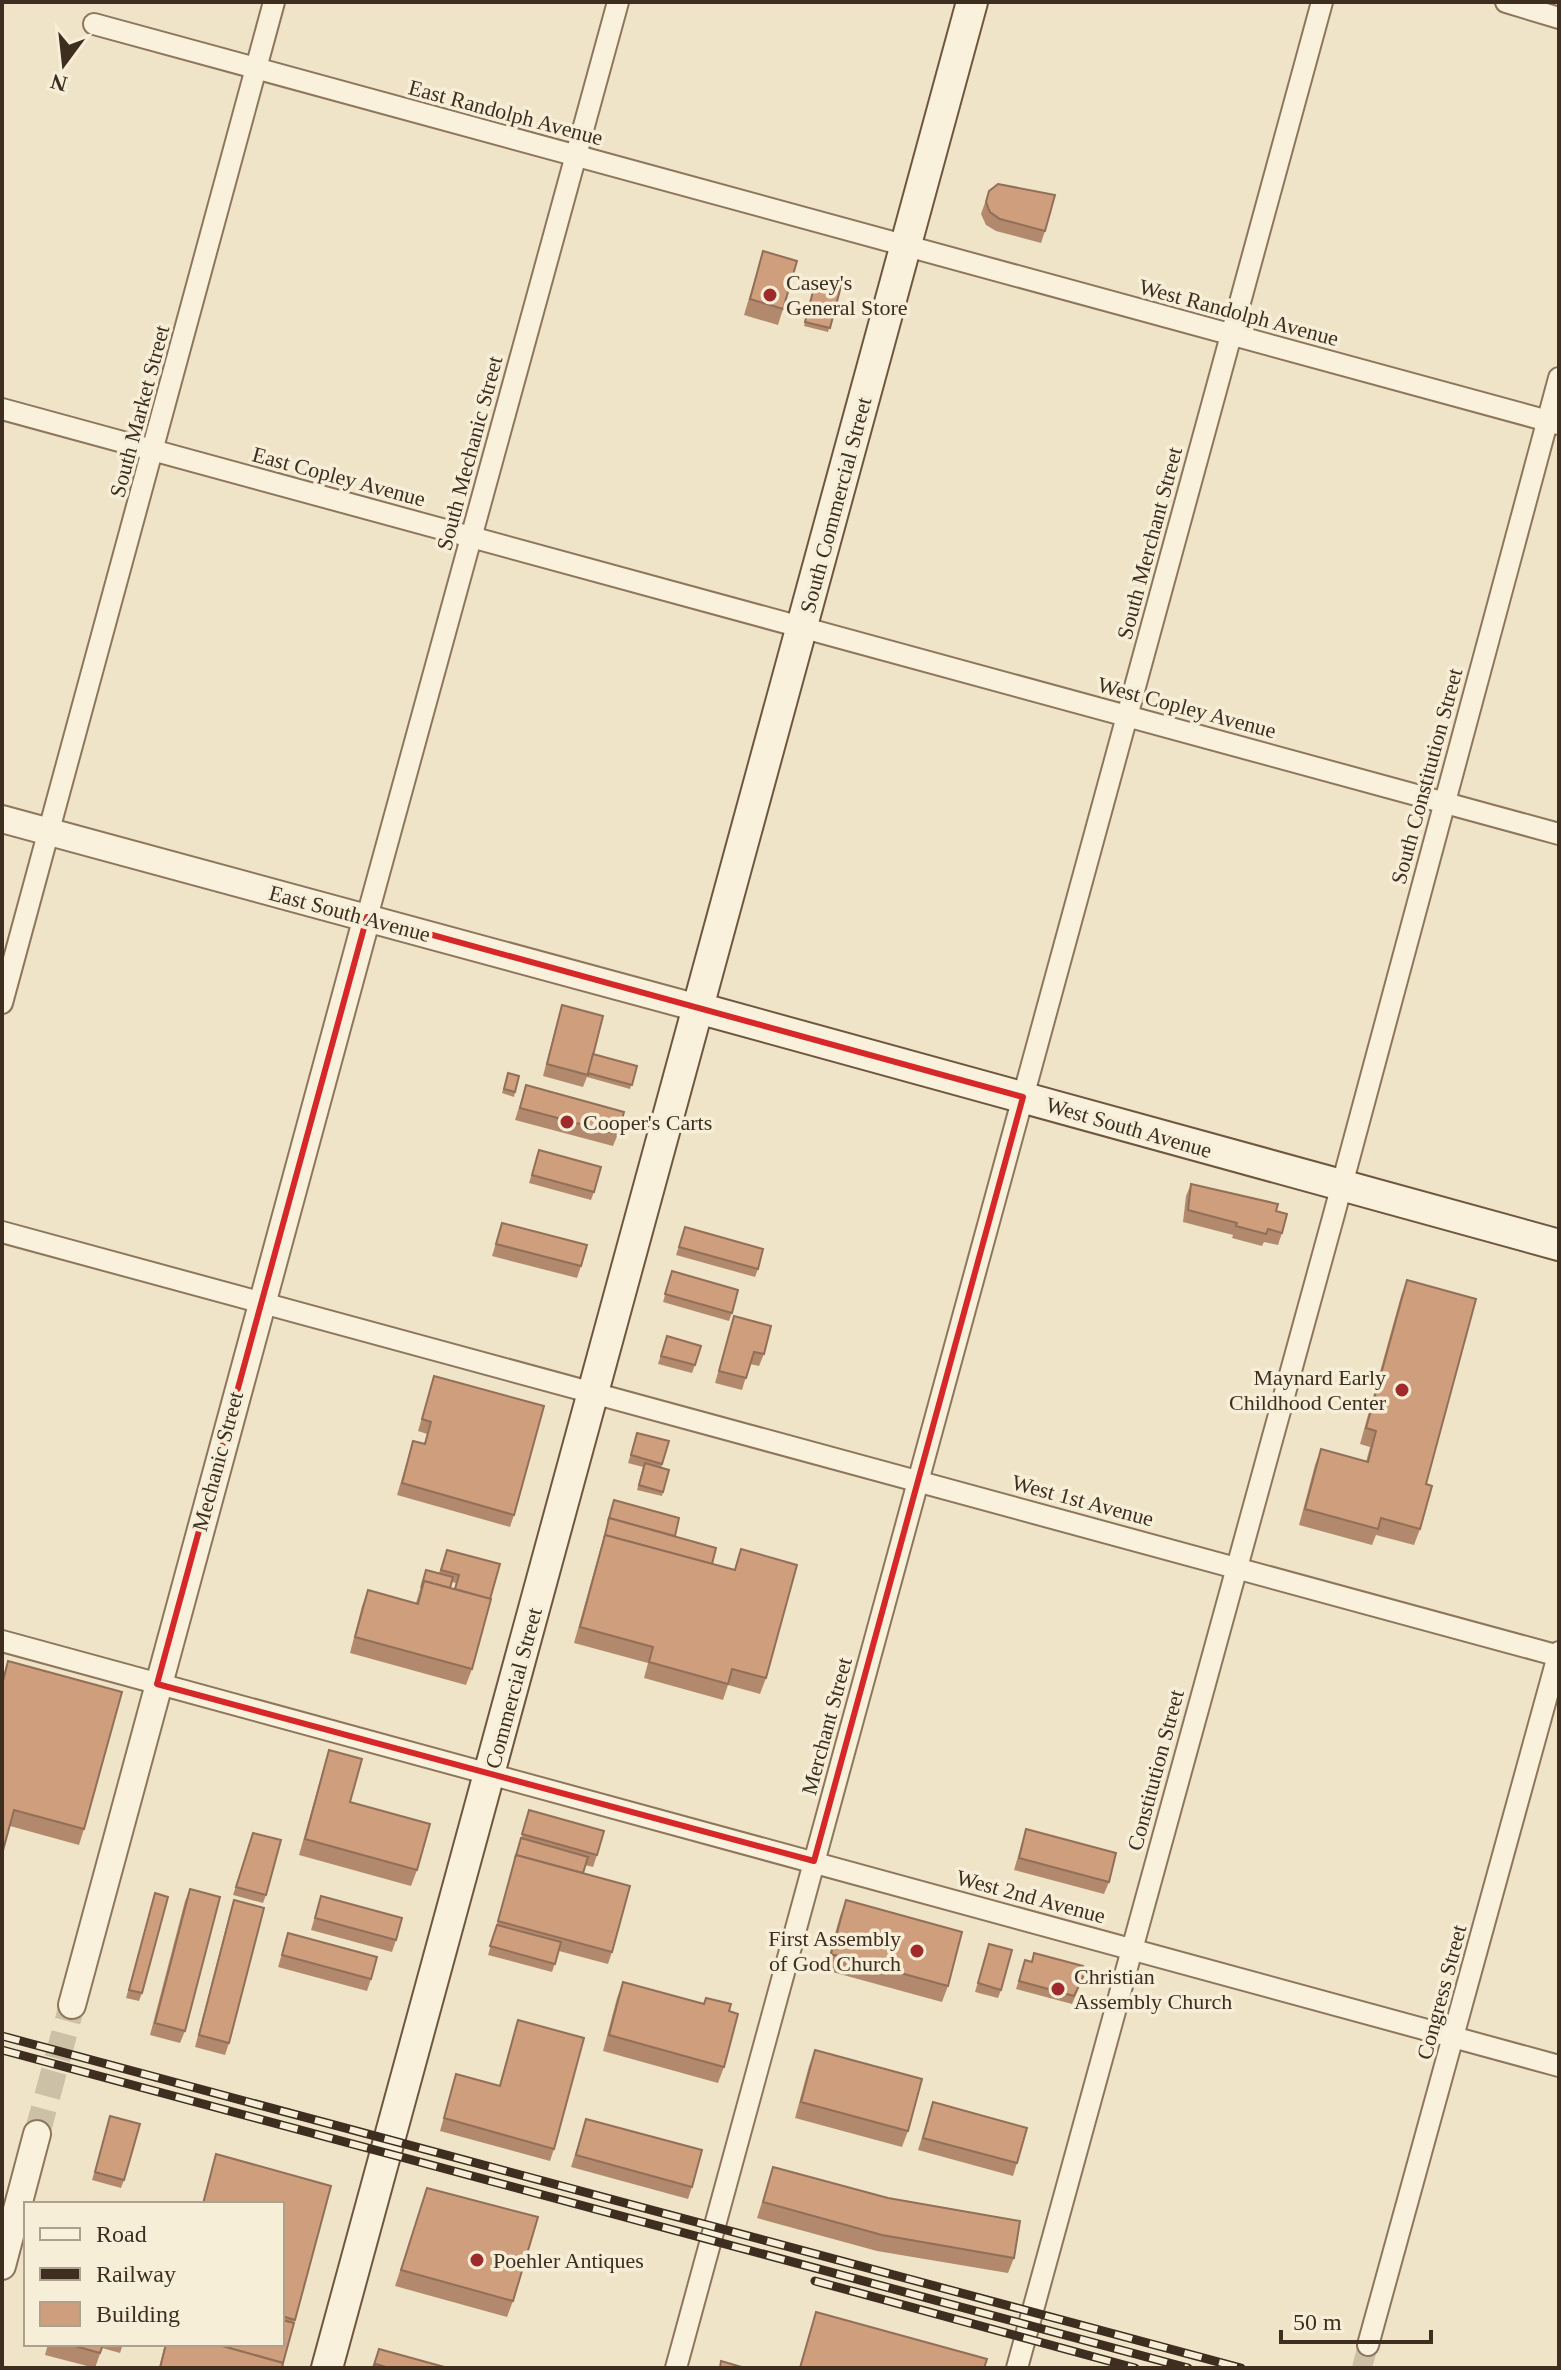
<svg xmlns="http://www.w3.org/2000/svg" width="1561" height="2370" viewBox="0 0 1561 2370" font-family="Georgia,serif">
	<rect width="100%" height="100%" fill="#f0e4c8"/>
	<g fill="none" stroke-linecap="round" stroke-linejoin="round">
		<!-- minor-tunnel -->
		<path stroke="#ccc0a6" stroke-width="20" stroke-dasharray="20 10" stroke-linecap="butt" d="M1362 2368 1368 2345"/>
		<!-- tertiary-tunnel -->
		<path stroke="#ccc0a6" stroke-width="26" stroke-dasharray="26 13" stroke-linecap="butt" d="M37 2134 72 2005"/>
		<defs>
			<g id="minor">
				<path d="M1506 2 1559 18"/>
				<path d="M94 24 1559 424"/>
				<path d="M2 409 1559 834"/>
				<path d="M367 917 618 2"/>
				<path d="M2 1003 274 2"/>
				<path d="M2 1232 1559 1656"/>
				<path d="M2 1641 1559 2066"/>
				<path d="M1368 2345 1559 1652"/>
				<path d="M676 2368 1322 2"/>
				<path d="M1017 2368 1333 1218 1559 378"/>
			</g>
			<g id="tertiary">
				<path d="M2 819 698 1008"/>
				<path d="M72 2005 367 917"/>
				<path d="M2 2266 37 2134"/>
			</g>
			<g id="secondary">
				<path d="M698 1008 1559 1245"/>
				<path d="M327 2368 972 2"/>
			</g>
		</defs>
		<!-- minor casing -->
		<use href="#minor" stroke="#8d765c" stroke-width="24"/>
		<!-- tertiary casing -->
		<use href="#tertiary" stroke="#8d765c" stroke-width="30"/>
		<!-- secondary casing -->
		<use href="#secondary" stroke="#6f573f" stroke-width="34"/>
		<!-- minor -->
		<use href="#minor" stroke="#faf1dc" stroke-width="20"/>
		<!-- tertiary -->
		<use href="#tertiary" stroke="#faf1dc" stroke-width="26"/>
		<!-- secondary -->
		<use href="#secondary" stroke="#faf1dc" stroke-width="30"/>
		<defs>
			<g id="rail">
				<path d="M2 2036 1241 2368"/>
				<path d="M2 2050 1188 2368"/>
				<path d="M815 2281 1135 2368"/>
			</g>
		</defs>
		<!-- rail casing -->
		<use href="#rail" stroke="#3d2e20" stroke-width="9"/>
		<!-- rail -->
		<use href="#rail" stroke="#f7eed8" stroke-width="6" stroke-dasharray="18" stroke-linecap="butt"/>
	</g>
	<!-- wall -->
	<g fill="#b2896c" fill-rule="evenodd">
		<path d="M989 191 1045 231 1041 243 996 231 986 225 981 214Z"/>
		<path d="M763 251 783 309 778 325 744 315Z"/>
		<path d="M816 280 841 286 828 332 804 326Z"/>
		<path d="M562 1005 593 1054 637 1066 630 1089 587 1077 583 1087 543 1076 558 1018Z"/>
		<path d="M508 1073 515 1092 514 1097 502 1093Z"/>
		<path d="M526 1085 618 1134 613 1146 515 1120Z"/>
		<path d="M539 1150 594 1192 591 1200 529 1183Z"/>
		<path d="M1191 1184 1276 1211 1282 1233 1278 1245 1264 1242 1262 1246 1232 1238 1233 1235 1183 1222 1186 1196Z"/>
		<path d="M502 1223 581 1266 577 1278 492 1256Z"/>
		<path d="M685 1227 758 1269 755 1277 676 1255Z"/>
		<path d="M672 1271 732 1313 729 1321 663 1302Z"/>
		<path d="M1407 1280 1426 1484 1420 1529 1414 1545 1376 1535 1372 1545 1299 1525 1315 1465 1321 1449 1366 1462 1370 1447 1360 1444 1401 1296Z"/>
		<path d="M734 1316 764 1354 759 1366 750 1364 742 1390 715 1383Z"/>
		<path d="M667 1336 695 1365 692 1373 658 1364Z"/>
		<path d="M434 1376 514 1515 510 1527 397 1495 413 1441 424 1444 427 1434 418 1431Z"/>
		<path d="M637 1433 669 1441 661 1468 669 1470 662 1496 637 1490 643 1467 628 1463Z"/>
		<path d="M614 1500 675 1536 712 1564 734 1570 741 1549 766 1678 760 1694 728 1685 723 1700 644 1678 648 1663 574 1643Z"/>
		<path d="M447 1550 500 1564 472 1669 466 1685 350 1653 362 1606 368 1590 416 1603 426 1570 439 1573ZM452 1582 456 1583 454 1589 450 1588Z"/>
		<path d="M8 1661 84 1829 79 1845 10 1826 2 1855V1680Z"/>
		<path d="M329 1750 350 1802 417 1870 411 1886 299 1855 324 1766Z"/>
		<path d="M529 1810 597 1855 593 1867 585 1865 583 1873 612 1952 608 1964 559 1951 552 1972 488 1955Z"/>
		<path d="M1026 1829 1109 1882 1104 1894 1014 1870Z"/>
		<path d="M253 1833 266 1895 263 1903 233 1895Z"/>
		<path d="M190 1889 185 2031 180 2043 150 2035 185 1901Z"/>
		<path d="M155 1893 142 1993 139 2001 126 1998Z"/>
		<path d="M321 1896 396 1940 392 1952 311 1930Z"/>
		<path d="M234 1900 229 2043 225 2055 195 2047 230 1912Z"/>
		<path d="M846 1900 948 1986 942 2002 825 1970 840 1916Z"/>
		<path d="M288 1933 371 1979 367 1991 278 1967Z"/>
		<path d="M989 1944 1001 1990 998 1998 975 1992Z"/>
		<path d="M1034 1953 1085 1973 1072 2004 1016 1989 1025 1960 1031 1962Z"/>
		<path d="M623 1982 729 2011 724 2067 718 2083 603 2051 617 1998Z"/>
		<path d="M518 2020 554 2149 550 2161 440 2131 456 2074 499 2086Z"/>
		<path d="M815 2050 908 2131 902 2147 795 2118 809 2066Z"/>
		<path d="M933 2102 1017 2163 1013 2176 918 2150Z"/>
		<path d="M110 2116 124 2180 121 2188 92 2180Z"/>
		<path d="M586 2119 692 2187 688 2199 571 2167Z"/>
		<path d="M216 2154 331 2186 282 2368H159L165 2344H282V2204H202Z"/>
		<path d="M773 2167 1014 2258 1008 2273 877 2251 757 2218Z"/>
		<path d="M422 2204 513 2301 507 2317 395 2286Z"/>
		<path d="M816 2312 984 2368H799Z"/>
		<path d="M48 2344H123L120 2353 102 2348 95 2368 45 2355Z"/>
	</g>
	<!-- building -->
	<g fill="#cf9f7d" stroke="#916f58" stroke-width="2">
		<path d="M998 184 1055 195 1045 231 1000 219 990 212 986 202 989 191Z"/>
		<path d="M763 251 797 261 783 309 750 299Z"/>
		<path d="M816 280 841 286 830 328 805 322Z"/>
		<path d="M562 1005 603 1016 588 1075 547 1064Z"/>
		<path d="M593 1054 637 1066 632 1085 588 1073Z"/>
		<path d="M508 1073 519 1076 515 1092 504 1089Z"/>
		<path d="M526 1085 624 1112 618 1134 520 1108Z"/>
		<path d="M539 1150 601 1167 594 1192 532 1175Z"/>
		<path d="M1191 1184 1278 1204 1276 1211 1287 1214 1282 1233 1268 1229 1266 1234 1236 1226 1237 1223 1188 1210Z"/>
		<path d="M502 1223 587 1245 581 1266 496 1244Z"/>
		<path d="M685 1227 763 1249 758 1269 679 1247Z"/>
		<path d="M672 1271 738 1290 732 1313 665 1294Z"/>
		<path d="M1407 1280 1476 1299 1426 1484 1432 1486 1420 1529 1381 1518 1378 1529 1305 1509 1321 1449 1368 1462 1376 1431 1366 1428Z"/>
		<path d="M734 1316 771 1326 764 1354 754 1352 746 1378 719 1371Z"/>
		<path d="M667 1336 701 1346 695 1365 661 1356Z"/>
		<path d="M434 1376 544 1406 514 1515 402 1483 413 1441 425 1444 431 1422 422 1419Z"/>
		<path d="M637 1433 669 1441 662 1464 631 1455Z"/>
		<path d="M645 1463 669 1470 663 1492 639 1485Z"/>
		<path d="M614 1500 679 1518 675 1536 609 1518 608 1522Z"/>
		<path d="M609 1518 716 1548 712 1564 605 1535 604 1539Z"/>
		<path d="M605 1535 735 1570 741 1549 797 1565 766 1678 732 1669 728 1684 649 1662 653 1647 580 1627Z"/>
		<path d="M447 1550 500 1564 490 1599 455 1589 459 1575 441 1570Z"/>
		<path d="M426 1570 453 1577 450 1588 424 1581 421 1588Z"/>
		<path d="M424 1581 491 1599 472 1669 355 1637 368 1590 418 1604Z"/>
		<path d="M8 1661 122 1692 84 1829 14 1810 2 1854V1685Z"/>
		<path d="M329 1750 362 1759 350 1802 430 1824 417 1870 305 1839Z"/>
		<path d="M529 1810 604 1831 597 1855 522 1834Z"/>
		<path d="M1026 1829 1116 1853 1109 1882 1019 1858Z"/>
		<path d="M253 1833 281 1840 266 1895 236 1887Z"/>
		<path d="M521 1838 588 1857 583 1873 516 1855 515 1859Z"/>
		<path d="M516 1855 630 1886 612 1952 498 1921Z"/>
		<path d="M190 1889 220 1897 185 2031 155 2023Z"/>
		<path d="M155 1893 168 1897 142 1993 129 1990Z"/>
		<path d="M321 1896 402 1918 396 1940 315 1918Z"/>
		<path d="M234 1900 264 1908 229 2043 199 2035Z"/>
		<path d="M846 1900 962 1932 948 1986 831 1954Z"/>
		<path d="M497 1925 561 1942 555 1964 490 1946Z"/>
		<path d="M288 1933 377 1957 371 1979 282 1955Z"/>
		<path d="M989 1944 1012 1950 1001 1990 978 1983Z"/>
		<path d="M1034 1953 1083 1966 1081 1972 1085 1973 1074 1996 1019 1981 1025 1960 1032 1962Z"/>
		<path d="M623 1982 704 2004 706 1998 731 2004 729 2011 738 2014 724 2067 609 2035Z"/>
		<path d="M518 2020 584 2038 554 2149 444 2118 456 2074 500 2086Z"/>
		<path d="M815 2050 922 2079 908 2131 801 2102Z"/>
		<path d="M933 2102 1027 2128 1017 2163 923 2138Z"/>
		<path d="M110 2116 140 2124 124 2180 95 2172Z"/>
		<path d="M586 2119 702 2150 692 2187 576 2155Z"/>
		<path d="M216 2154 331 2186 295 2320 282 2316V2204H203Z"/>
		<path d="M773 2167 888 2198 1020 2221 1014 2258 882 2235 763 2202Z"/>
		<path d="M427 2188 538 2217 513 2301 401 2270Z"/>
		<path d="M816 2312 987 2359 984 2368H800Z"/>
		<path d="M282 2320 294 2323 283 2363 215 2344H282Z"/>
		<path d="M68 2344H103L100 2353Z"/>
		<path d="M166 2344H215L283 2363 282 2368H160Z"/>
		<path d="M379 2349 448 2368H389L375 2364 373 2368Z"/>
		<path d="M721 2361 745 2368H720Z"/>
		<path d="M375 2364 389 2368H374Z"/>
	</g>
	<!-- marked area -->
	<path fill="none" stroke="#d62828" stroke-width="6" stroke-linejoin="round" d="M367 917 1023 1097 814 1861 157 1684Z"/>
	<!-- markers -->
	<g fill="#9e2a2b" stroke="#f7eed8" stroke-width="3">
		<circle cx="770" cy="295" r="8"/>
		<circle cx="567" cy="1122" r="8"/>
		<circle cx="1402" cy="1390" r="8"/>
		<circle cx="917" cy="1951" r="8"/>
		<circle cx="1058" cy="1989" r="8"/>
		<circle cx="477" cy="2260" r="8"/>
	</g>
	<g text-anchor="middle" stroke-width="7" stroke-linejoin="round" paint-order="stroke">
		<!-- street labels -->
		<g font-size="22" fill="#3d2e20" stroke="#f7eed8">
			<text transform="translate(506 112) rotate(15)" y="8">East Randolph Avenue</text>
			<text transform="translate(1239 312) rotate(15)" y="8">West Randolph Avenue</text>
			<text transform="translate(139 411) rotate(-75)" y="8">South Market Street</text>
			<text transform="translate(469 453) rotate(-75)" y="8">South Mechanic Street</text>
			<text transform="translate(339 476) rotate(15)" y="8">East Copley Avenue</text>
			<text transform="translate(835 505) rotate(-75)" y="8">South Commercial Street</text>
			<text transform="translate(1149 543) rotate(-75)" y="8">South Merchant Street</text>
			<text transform="translate(1187 707) rotate(15)" y="8">West Copley Avenue</text>
			<text transform="translate(1426 776) rotate(-75)" y="8">South Constitution Street</text>
			<text transform="translate(350 913) rotate(15)" y="8">East South Avenue</text>
			<text transform="translate(1129 1127) rotate(16)" y="8">West South Avenue</text>
			<text transform="translate(217 1461) rotate(-75)" y="8">Mechanic Street</text>
			<text transform="translate(1083 1500) rotate(15)" y="8">West 1st Avenue</text>
			<text transform="translate(513 1688) rotate(-75)" y="8">Commercial Street</text>
			<text transform="translate(826 1726) rotate(-75)" y="8">Merchant Street</text>
			<text transform="translate(1155 1770) rotate(-75)" y="8">Constitution Street</text>
			<text transform="translate(1031 1896) rotate(15)" y="8">West 2nd Avenue</text>
			<text transform="translate(1441 1992) rotate(-75)" y="8">Congress Street</text>
		</g>
		<!-- poi labels -->
		<g font-size="22" fill="#3d2e20" stroke="#f7eed8" text-anchor="start">
			<text x="786" y="290">Casey's<tspan x="786" dy="25">General Store</tspan></text>
			<text x="583" y="1130">Cooper's Carts</text>
			<text x="1386" y="1385" text-anchor="end">Maynard Early<tspan x="1386" dy="25">Childhood Center</tspan></text>
			<text x="901" y="1946" text-anchor="end">First Assembly<tspan x="901" dy="25">of God Church</tspan></text>
			<text x="1074" y="1984">Christian<tspan x="1074" dy="25">Assembly Church</tspan></text>
			<text x="493" y="2268">Poehler Antiques</text>
		</g>
	</g>
	<!-- border -->
	<rect width="1561" height="2370" fill="none" stroke="#3d2e20" stroke-width="8"/>
	<!-- legend -->
	<rect x="24" y="2202" width="260" height="144" fill="#f7eed8" stroke="#ada18e" stroke-width="2"/>
	<rect x="40" y="2228" width="40" height="12" fill="#faf1dc" stroke="#ada18e" stroke-width="2"/>
	<text x="96" y="2242" font-size="24" fill="#3d2e20">Road</text>
	<rect x="40" y="2268" width="40" height="12" fill="#3d2e20" stroke="#ada18e" stroke-width="2"/>
	<text x="96" y="2282" font-size="24" fill="#3d2e20">Railway</text>
	<rect x="40" y="2302" width="40" height="24" fill="#cf9f7d" stroke="#ada18e" stroke-width="2"/>
	<text x="96" y="2322" font-size="24" fill="#3d2e20">Building</text>
	<!-- north arrow -->
	<g transform="translate(64 64) rotate(195)" stroke="#f7eed8" stroke-width="6" paint-order="stroke">
	<path d="M0-6L14 30L0 20L-14 30Z" fill="#3d2e20"/>
	<text y="-12" font-size="22" font-weight="bold" text-anchor="middle" fill="#3d2e20">N</text>
	</g>
	<!-- scale -->
	<path d="M1281 2330v12h150v-12" fill="none" stroke="#3d2e20" stroke-width="4"/>
	<text x="1293" y="2330" font-size="24" fill="#3d2e20" stroke="#f7eed8" stroke-width="6" paint-order="stroke">50 m</text>
</svg>
